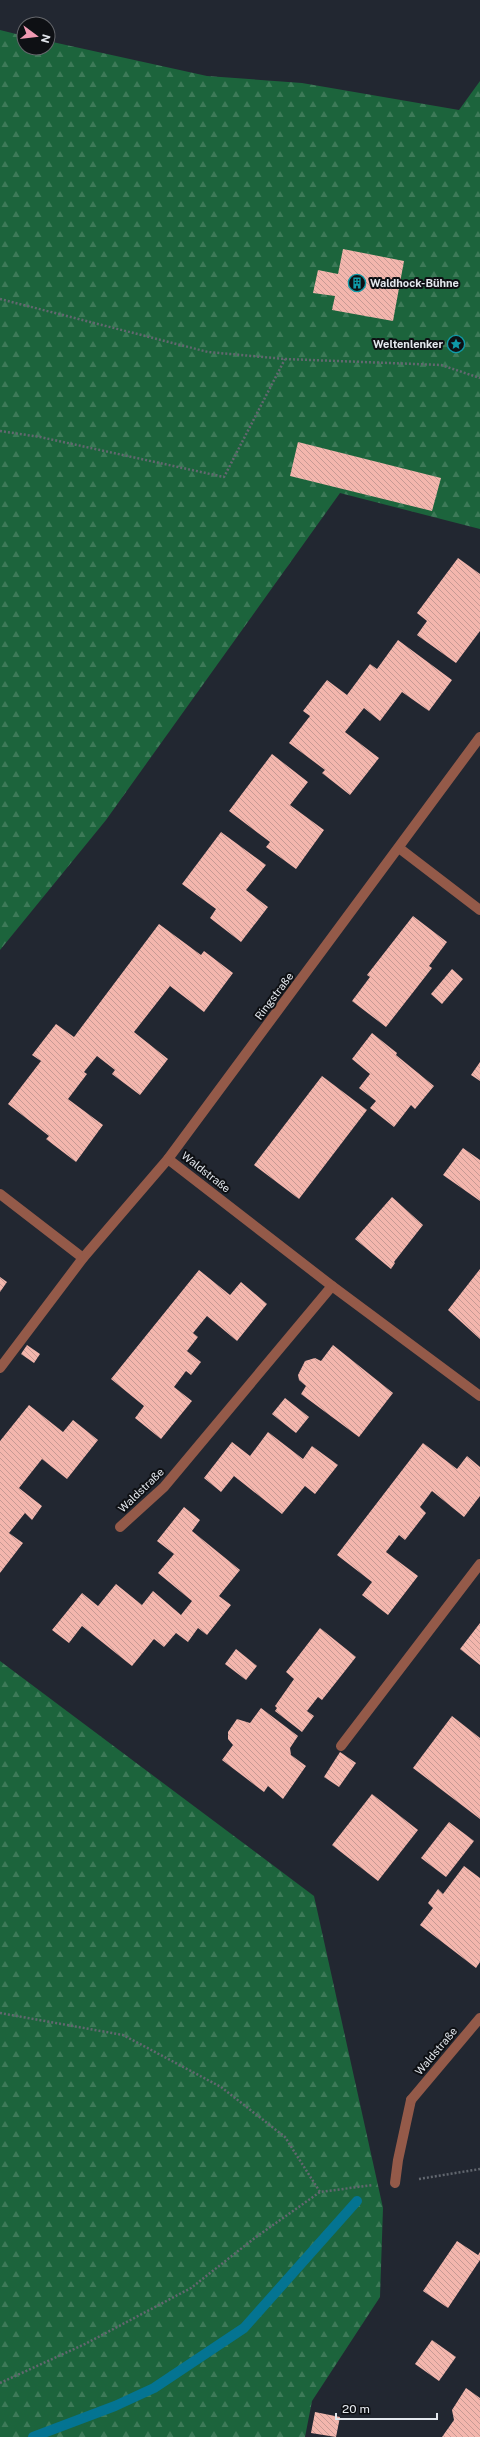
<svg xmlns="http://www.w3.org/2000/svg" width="480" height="2437" viewBox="0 0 480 2437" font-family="'Public Sans',sans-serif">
	<defs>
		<pattern id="forest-firs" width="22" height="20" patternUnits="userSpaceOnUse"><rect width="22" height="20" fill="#1c643c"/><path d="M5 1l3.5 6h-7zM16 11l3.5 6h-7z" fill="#3d7a58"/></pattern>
		<pattern id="building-back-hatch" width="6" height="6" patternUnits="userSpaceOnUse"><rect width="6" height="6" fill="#f3b6ad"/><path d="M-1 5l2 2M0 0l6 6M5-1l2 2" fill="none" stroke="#c79a94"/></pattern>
	</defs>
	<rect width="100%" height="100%" fill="#222731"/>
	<!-- forest -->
	<g fill="url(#forest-firs)">
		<path d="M0 30 24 36V48H48V41L207 76 302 83 459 110 480 81V529L340 493 106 820 0 950Z"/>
		<path d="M0 1661 314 1896 383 2208 380 2297 312 2401 305 2437H0Z"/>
	</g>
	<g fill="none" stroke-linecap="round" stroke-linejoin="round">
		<!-- stream -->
		<path stroke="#047492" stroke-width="10" d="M33 2437 115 2406 154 2388 244 2328 357 2201"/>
	</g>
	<!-- building -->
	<g fill="url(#building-back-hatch)">
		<path d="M343 249 404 261 393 321 332 310 335 296 313 293 318 270 338 274Z"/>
		<path d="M298 442 441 478 432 511 290 476Z"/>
		<path d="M458 558 480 574V631L456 663 417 635 427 621 417 613Z"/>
		<path d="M398 640 452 680 429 711 402 692 380 721 364 708 345 732 379 758 350 795 322 773 325 770 289 743 310 716 303 711 327 680 347 695 370 664 377 669Z"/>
		<path d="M272 754 308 782 290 805 324 830 296 869 266 847 270 842 229 811Z"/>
		<path d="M221 832 266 865 246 890 268 907 241 942 210 918 216 909 182 884Z"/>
		<path d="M413 916 447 942 429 966 432 968 386 1027 352 1001 370 977 367 975Z"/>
		<path d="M159 924 201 955 204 951 233 973 204 1012 170 986 163 995 134 1032 168 1059 140 1095 112 1074 115 1070 97 1056 84 1072 87 1074 68 1099 103 1125 76 1162 46 1139 49 1136 8 1104 41 1061 32 1055 56 1024 74 1037Z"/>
		<path d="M452 969 463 979 442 1004 431 994Z"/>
		<path d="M372 1033 397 1053 396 1055 434 1086 415 1109 411 1105 394 1127 370 1108 376 1101 359 1088 370 1074 352 1059Z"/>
		<path d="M480 1062V1081L471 1075Z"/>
		<path d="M322 1076 367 1110 299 1199 254 1165Z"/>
		<path d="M463 1148 480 1160V1201L443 1175Z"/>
		<path d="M392 1197 423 1225 394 1262 395 1263 391 1269 355 1239Z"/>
		<path d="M480 1269V1339L448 1310Z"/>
		<path d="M199 1270 230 1295 241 1282 267 1304 237 1341 207 1316 193 1333 198 1337 187 1351 201 1362 191 1375 186 1371 174 1387 192 1401 161 1439 135 1418 144 1406 111 1379Z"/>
		<path d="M0 1277 7 1282 0 1292Z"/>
		<path d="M27 1345 40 1354 34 1363 21 1354Z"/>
		<path d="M333 1345 393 1393 359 1437 301 1394 306 1386 299 1380 298 1375 305 1361 315 1358 321 1361Z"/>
		<path d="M285 1398 309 1417 296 1433 272 1414Z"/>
		<path d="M29 1405 63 1432 73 1420 98 1440 67 1479 42 1459 19 1488 42 1506 32 1520 25 1513 9 1533 23 1543 0 1573V1441Z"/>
		<path d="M268 1432 303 1459 312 1446 338 1465 315 1494 305 1486 282 1514 234 1476 221 1492 204 1478 232 1442 250 1456Z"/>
		<path d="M423 1443 457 1469 467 1456 480 1467V1496L464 1517 432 1491 420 1507 426 1513 405 1540 399 1535 386 1552 418 1576 388 1615 362 1595 372 1582 337 1555Z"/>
		<path d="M184 1507 200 1520 192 1531 240 1570 219 1596 231 1605 207 1635 198 1628 188 1642 176 1633 164 1647 154 1639 132 1666 82 1626 69 1643 52 1630 82 1593 98 1606 116 1584 142 1605 153 1591 181 1615 192 1601 158 1573 174 1554 157 1541Z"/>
		<path d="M480 1623V1665L460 1649Z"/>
		<path d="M320 1628 356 1657 322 1700 318 1697 307 1711 314 1716 302 1732 275 1711 277 1708 275 1706 294 1679 286 1672Z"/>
		<path d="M236 1649 257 1666 246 1680 225 1664Z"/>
		<path d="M261 1708 298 1736 290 1748 291 1755 306 1766 283 1799 268 1786 264 1792 222 1760 233 1745 228 1739V1732L237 1719 250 1723Z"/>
		<path d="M452 1716 480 1738V1819L413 1768Z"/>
		<path d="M340 1752 356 1763 339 1787 324 1777Z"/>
		<path d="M372 1794 418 1830 378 1881 332 1845Z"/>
		<path d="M449 1822 474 1841 446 1877 421 1858Z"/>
		<path d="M464 1866 480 1878V1962L476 1968 420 1925 433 1908 428 1903 438 1889 443 1894Z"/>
		<path d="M457 2241 478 2255 480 2252V2260L448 2308 423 2291Z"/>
		<path d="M432 2340 456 2357 439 2381 415 2364Z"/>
		<path d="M466 2388 480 2398V2437H442L454 2420 452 2410Z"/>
		<path d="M315 2412 340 2417 336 2437 311 2433Z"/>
	</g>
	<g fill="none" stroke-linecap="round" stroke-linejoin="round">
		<!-- path -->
		<g stroke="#62676f" stroke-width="2.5" stroke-dasharray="2 2" stroke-linecap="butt">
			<path d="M0 299 208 352 285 359 441 365 480 378"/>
			<path d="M0 431 40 437 224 477 285 359"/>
			<path d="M0 2013 123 2035 221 2087 285 2137 320 2192"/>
			<path d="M419 2179 480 2169"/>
			<path d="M0 2383 85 2344 191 2288 256 2237 320 2192 373 2185"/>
		</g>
		<!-- service -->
		<path stroke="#945a49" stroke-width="10" d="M395 2183 398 2160 411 2100"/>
		<!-- minor -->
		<g stroke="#945a49" stroke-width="10">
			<path d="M399 848 480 910"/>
			<path d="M168 1159 332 1286 480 1396"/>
			<path d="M0 1194 83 1258"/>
			<path d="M0 1368 83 1258 168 1159 480 737"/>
			<path d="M120 1527 164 1487 332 1286"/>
			<path d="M341 1746 480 1564"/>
			<path d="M411 2100 480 2018"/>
		</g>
	</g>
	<!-- icons -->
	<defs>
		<symbol id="building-ring" viewBox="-11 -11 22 22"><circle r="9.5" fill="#0e1014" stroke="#0f9aa8" stroke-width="1.5"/><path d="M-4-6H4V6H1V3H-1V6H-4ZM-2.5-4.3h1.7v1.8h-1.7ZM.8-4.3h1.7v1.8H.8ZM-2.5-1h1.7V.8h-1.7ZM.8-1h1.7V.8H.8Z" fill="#0f9aa8"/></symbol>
		<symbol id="sight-ring" viewBox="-11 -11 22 22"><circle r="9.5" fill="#0e1014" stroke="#0f9aa8" stroke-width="1.5"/><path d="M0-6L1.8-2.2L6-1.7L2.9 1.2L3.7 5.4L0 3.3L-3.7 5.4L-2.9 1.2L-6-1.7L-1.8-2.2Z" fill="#0f9aa8"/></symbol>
	</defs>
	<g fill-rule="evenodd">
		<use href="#building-ring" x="347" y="273" width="20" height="20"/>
		<use href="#sight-ring" x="446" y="334" width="20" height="20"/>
	</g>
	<g text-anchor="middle" stroke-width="4" stroke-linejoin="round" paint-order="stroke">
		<!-- poi labels -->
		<g font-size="11" font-weight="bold" fill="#e4e8ee" stroke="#0e1014" text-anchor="start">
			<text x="370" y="287">Waldhock-Bühne</text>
			<text x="443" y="348" text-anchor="end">Weltenlenker</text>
		</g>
		<!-- street labels -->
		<g font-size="11" fill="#e4e8ee" stroke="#0e1014">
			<text transform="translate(274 996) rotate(-53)" y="4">Ringstraße</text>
			<text transform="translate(206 1172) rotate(38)" y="4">Waldstraße</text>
			<text transform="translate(141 1490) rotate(-44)" y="4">Waldstraße</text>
			<text transform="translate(436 2051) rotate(-50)" y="4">Waldstraße</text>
		</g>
	</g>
	<!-- north arrow -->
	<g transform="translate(36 36) rotate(105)"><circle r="19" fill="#0e1014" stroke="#64666b"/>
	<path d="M0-3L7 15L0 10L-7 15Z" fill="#f19ab3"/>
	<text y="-6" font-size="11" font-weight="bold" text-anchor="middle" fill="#e4e8ee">N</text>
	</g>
	<!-- scale -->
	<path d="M336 2413v6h101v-6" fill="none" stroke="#e4e8ee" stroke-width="2"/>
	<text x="342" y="2413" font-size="12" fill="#e4e8ee" stroke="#0e1014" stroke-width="3" paint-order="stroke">20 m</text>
</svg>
